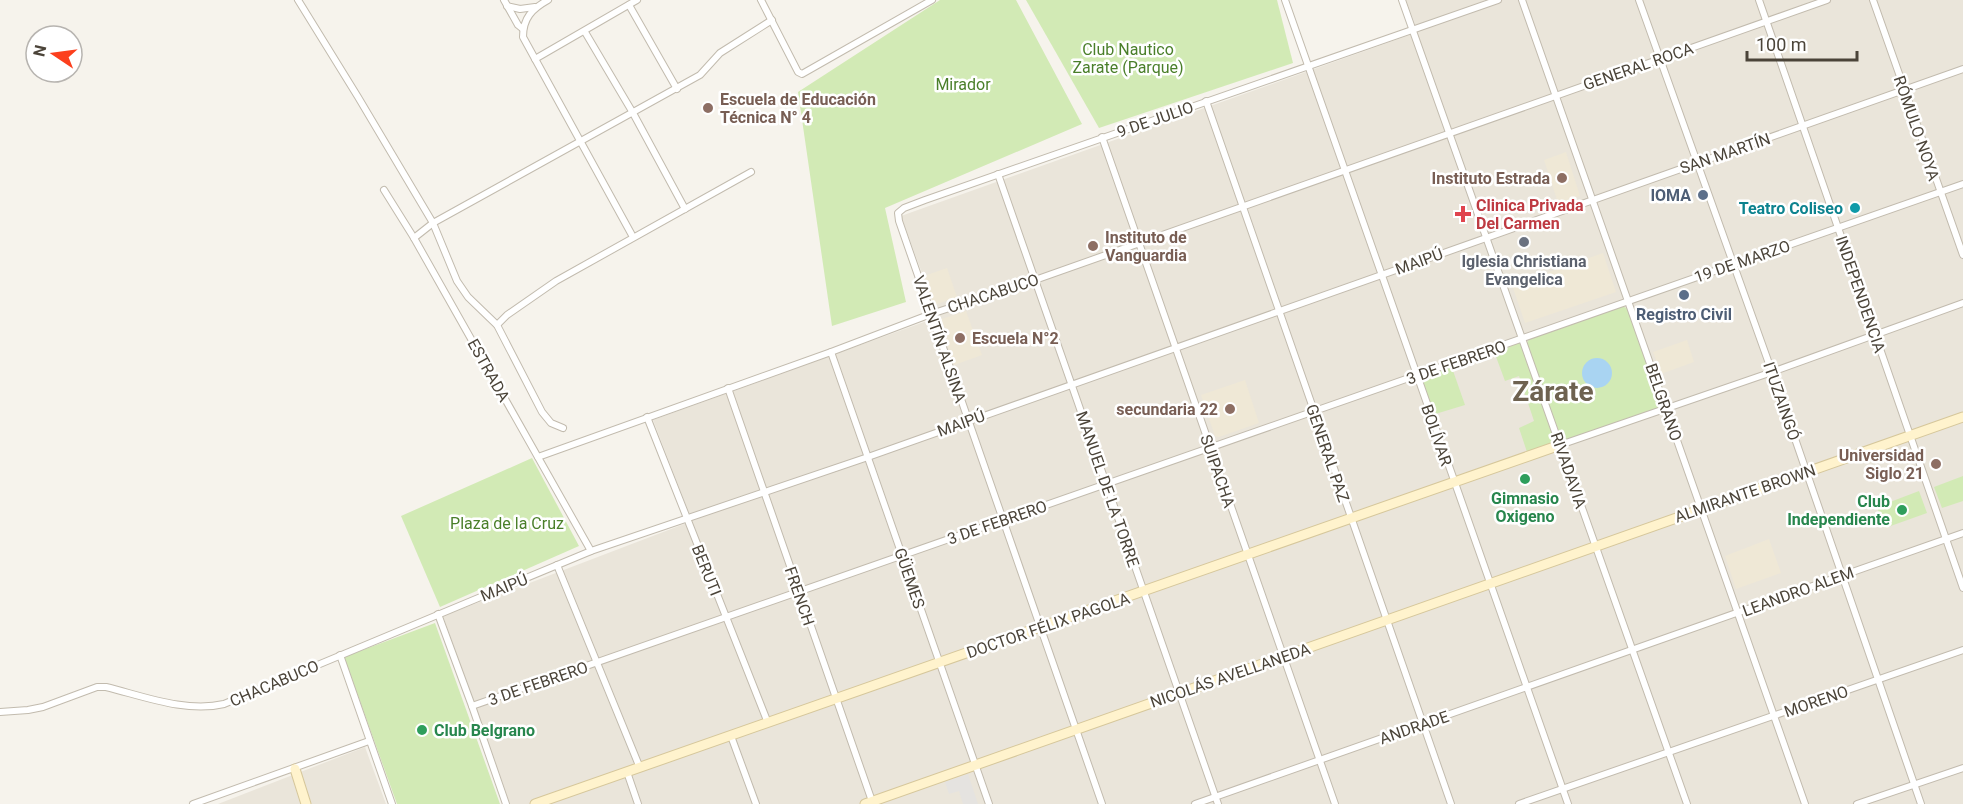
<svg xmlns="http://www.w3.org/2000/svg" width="1963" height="804" viewBox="0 0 1963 804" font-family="Roboto,sans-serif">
	<rect width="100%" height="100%" fill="#f6f3ec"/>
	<!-- residential -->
	<g fill="#eae5da">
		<path d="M1406 0H1963V804H510L443 616 692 521 653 420 938 317 901 216 1418 32Z"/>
		<path d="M365 747 386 804H218Z"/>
	</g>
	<!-- education -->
	<g fill="#efe8d6">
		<path d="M1566 152 1580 196 1558 203 1544 160Z"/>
		<path d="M1603 253 1616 292 1525 323 1512 285Z"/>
		<path d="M947 268 957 297 934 305 924 276Z"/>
		<path d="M966 311 982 355 954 365 939 320Z"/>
		<path d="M1687 340 1694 362 1661 374 1653 352Z"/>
		<path d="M1245 380 1259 423 1219 437 1215 436 1201 395Z"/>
		<path d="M1769 539 1781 573 1736 589 1725 556Z"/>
	</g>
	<!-- green -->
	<g fill="#d2eab5">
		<path d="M940 0H1016L1082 124 885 208 906 302 832 326 798 92Z"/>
		<path d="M1026 0H1277L1293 63 1099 128Z"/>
		<path d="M1622 306 1628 309 1661 401 1658 408 1565 441 1562 440 1526 344 1530 338Z"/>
		<path d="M1520 342 1556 441 1527 452 1519 428 1534 421 1519 376 1505 381 1495 354Z"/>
		<path d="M1451 365 1465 405 1432 415 1419 376Z"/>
		<path d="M532 458 579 546 440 607 401 516Z"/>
		<path d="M1963 476V501L1942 508 1934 487Z"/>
		<path d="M1919 491 1927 513 1885 528 1877 507Z"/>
		<path d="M435 623 500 804H397L344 657Z"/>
	</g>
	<!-- parking -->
	<path fill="#e5e3e0" d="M968 774 978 804H963L959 791 949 794 945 782Z"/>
	<!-- water -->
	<circle fill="#a9d4f2" cx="1597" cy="373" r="15"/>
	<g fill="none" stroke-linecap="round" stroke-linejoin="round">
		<defs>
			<g id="street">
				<path d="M298 0 358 97 433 223 457 281 468 297 497 325 542 412 551 423 563 428"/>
				<path d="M504 0 518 25 523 29"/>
				<path d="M548 0C532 9 523 18 523 37L633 237"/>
				<path d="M761 0 798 72 802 74 932 0"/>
				<path d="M1285 0 1568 804"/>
				<path d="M1402 0 1687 804"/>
				<path d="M1522 0 1805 804"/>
				<path d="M1639 0 1772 372 1921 804"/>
				<path d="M1759 0 1963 588"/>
				<path d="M1873 0 1963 255"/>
				<path d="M629 5 677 89"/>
				<path d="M507 6 520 9 535 7"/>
				<path d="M585 32 633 113 685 209"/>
				<path d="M535 59 637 0"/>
				<path d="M1206 101 1451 804"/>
				<path d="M1102 137 1335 804"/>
				<path d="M998 174 1218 804"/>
				<path d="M384 190 414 238 591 551"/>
				<path d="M414 238 433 223 700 75 720 53 772 20"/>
				<path d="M497 325 507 315 556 281 751 172"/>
				<path d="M831 352 989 804"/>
				<path d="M728 388 873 804"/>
				<path d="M647 417 768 723"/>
				<path d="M1560 445 1772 372 1963 303"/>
				<path d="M538 457 831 352 931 314 1035 280 1827 0"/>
				<path d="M557 565 640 768"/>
				<path d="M438 614 472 706 506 804"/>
				<path d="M340 655 392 804"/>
				<path d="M472 706 1963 184"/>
				<path d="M0 712 28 710 43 707 97 687H106C143 696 186 713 224 704L591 551 868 457 1963 69"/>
				<path d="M731 736 756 804"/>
				<path d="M627 772 638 804"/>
				<path d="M193 804 369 741"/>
				<path d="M1102 804 899 221 898 213 904 208 925 200 1498 0"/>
				<path d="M1195 804 1963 533"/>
				<path d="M1519 804 1963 650"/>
				<path d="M1857 804 1963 768"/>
			</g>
			<g id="secondary">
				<path d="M295 769 306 804"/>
				<path d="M535 804 1560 445"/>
				<path d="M865 804 1963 417"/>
			</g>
		</defs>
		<!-- street casing -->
		<use href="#street" stroke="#c2bbae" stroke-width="8"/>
		<!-- secondary casing -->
		<use href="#secondary" stroke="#d6c79b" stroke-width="11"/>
		<!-- street -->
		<use href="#street" stroke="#fff" stroke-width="6"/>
		<!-- secondary -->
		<use href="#secondary" stroke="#fff3cd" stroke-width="9"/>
	</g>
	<!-- markers -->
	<g fill="#8d6e63" stroke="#fff" stroke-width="2">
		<circle cx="708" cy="108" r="6"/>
		<circle cx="1562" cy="178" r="6"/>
		<circle cx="1093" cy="246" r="6"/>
		<circle cx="960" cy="338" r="6"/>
		<circle cx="1230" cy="409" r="6"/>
		<circle cx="1936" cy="464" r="6"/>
	</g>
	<g fill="#5c6f8a" stroke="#fff" stroke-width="2">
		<circle cx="1703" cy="195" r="6"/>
		<circle cx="1684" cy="295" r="6"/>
	</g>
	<circle fill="#0f9aa8" stroke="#fff" stroke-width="2" cx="1855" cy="208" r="6"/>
	<path fill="#e0444e" stroke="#fff" stroke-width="2" d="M1460 205h6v6h6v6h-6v6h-6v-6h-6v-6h6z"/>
	<circle fill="#6b7280" stroke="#fff" stroke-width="2" cx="1524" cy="242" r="6"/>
	<g fill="#2e9e5b" stroke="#fff" stroke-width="2">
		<circle cx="1525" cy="479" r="6"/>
		<circle cx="1902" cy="510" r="6"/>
		<circle cx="422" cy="730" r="6"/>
	</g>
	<g text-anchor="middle" stroke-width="5" stroke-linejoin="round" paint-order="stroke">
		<!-- park labels -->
		<g font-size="16" fill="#4a7f2a" stroke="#fff">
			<text x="1128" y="55">Club Nautico<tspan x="1128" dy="18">Zarate (Parque)</tspan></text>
			<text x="963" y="90">Mirador</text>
			<text x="507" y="529">Plaza de la Cruz</text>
		</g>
		<!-- street labels -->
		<g font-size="16" fill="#4b4439" stroke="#fff">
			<text transform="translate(1638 66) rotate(-19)" y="6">GENERAL ROCA</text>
			<text transform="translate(1155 119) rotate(-19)" y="6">9 DE JULIO</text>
			<text transform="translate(1917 128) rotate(71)" y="6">RÓMULO NOYA</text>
			<text transform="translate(1725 153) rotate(-19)" y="6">SAN MARTÍN</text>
			<text transform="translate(1419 261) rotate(-20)" y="6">MAIPÚ</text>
			<text transform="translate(1742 261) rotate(-19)" y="6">19 DE MARZO</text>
			<text transform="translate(993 293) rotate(-18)" y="6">CHACABUCO</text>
			<text transform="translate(1861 294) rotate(71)" y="6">INDEPENDENCIA</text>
			<text transform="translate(940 339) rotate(71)" y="6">VALENTÍN ALSINA</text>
			<text transform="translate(1456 362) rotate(-19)" y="6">3 DE FEBRERO</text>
			<text transform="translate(489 370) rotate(61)" y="6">ESTRADA</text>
			<text transform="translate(1782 401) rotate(71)" y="6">ITUZAINGÓ</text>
			<text transform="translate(1664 402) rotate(71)" y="6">BELGRANO</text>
			<text transform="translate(961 423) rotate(-20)" y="6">MAIPÚ</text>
			<text transform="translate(1437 435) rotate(71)" y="6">BOLÍVAR</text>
			<text transform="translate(1328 453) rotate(71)" y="6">GENERAL PAZ</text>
			<text transform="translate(1569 470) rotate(71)" y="6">RIVADAVIA</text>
			<text transform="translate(1218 471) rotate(71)" y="6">SUIPACHA</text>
			<text transform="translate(1108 489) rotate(71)" y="6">MANUEL DE LA TORRE</text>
			<text transform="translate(1745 493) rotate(-19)" y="6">ALMIRANTE BROWN</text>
			<text transform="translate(997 522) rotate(-19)" y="6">3 DE FEBRERO</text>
			<text transform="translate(707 570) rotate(68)" y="6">BERUTI</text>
			<text transform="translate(910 578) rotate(71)" y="6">GÜEMES</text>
			<text transform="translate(504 587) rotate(-22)" y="6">MAIPÚ</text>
			<text transform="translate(1798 591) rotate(-20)" y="6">LEANDRO ALEM</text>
			<text transform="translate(800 596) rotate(71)" y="6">FRENCH</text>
			<text transform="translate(1048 625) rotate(-19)" y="6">DOCTOR FÉLIX PAGOLA</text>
			<text transform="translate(1230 675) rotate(-19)" y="6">NICOLÁS AVELLANEDA</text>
			<text transform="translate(274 683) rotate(-23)" y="6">CHACABUCO</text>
			<text transform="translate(538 683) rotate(-19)" y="6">3 DE FEBRERO</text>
			<text transform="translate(1816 701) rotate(-19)" y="6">MORENO</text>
			<text transform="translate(1414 727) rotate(-19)" y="6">ANDRADE</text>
		</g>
		<!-- education labels -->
		<g font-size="16" font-weight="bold" fill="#785e54" stroke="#fff" text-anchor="start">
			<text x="720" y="105">Escuela de Educación<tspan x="720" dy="18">Técnica N° 4</tspan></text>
			<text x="1550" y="184" text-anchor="end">Instituto Estrada</text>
			<text x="1105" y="243">Instituto de<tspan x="1105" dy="18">Vanguardia</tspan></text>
			<text x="972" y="344">Escuela N°2</text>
			<text x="1218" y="415" text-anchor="end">secundaria 22</text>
			<text x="1924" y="461" text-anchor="end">Universidad<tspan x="1924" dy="18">Siglo 21</tspan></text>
		</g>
		<!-- service labels -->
		<g font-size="16" font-weight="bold" fill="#4e5e75" stroke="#fff" text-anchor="end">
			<text x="1691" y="201">IOMA</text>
			<text x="1684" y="320" text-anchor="middle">Registro Civil</text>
		</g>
		<!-- health labels -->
		<g font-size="16" font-weight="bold" fill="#be3a42" stroke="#fff" text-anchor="start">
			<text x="1476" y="211">Clinica Privada<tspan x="1476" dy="18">Del Carmen</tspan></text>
		</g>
		<!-- culture labels -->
		<g font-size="16" font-weight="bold" fill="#0d838f" stroke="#fff" text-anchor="end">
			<text x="1843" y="214">Teatro Coliseo</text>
		</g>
		<!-- worship labels -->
		<g font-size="16" font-weight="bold" fill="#5b616d" stroke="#fff">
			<text x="1524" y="267">Iglesia Christiana<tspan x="1524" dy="18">Evangelica</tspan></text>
		</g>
		<!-- leisure labels -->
		<g font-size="16" font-weight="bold" fill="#27864d" stroke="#fff">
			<text x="1525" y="504">Gimnasio<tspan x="1525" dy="18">Oxigeno</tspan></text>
			<text x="1890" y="507" text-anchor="end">Club<tspan x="1890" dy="18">Independiente</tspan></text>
			<text x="434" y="736" text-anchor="start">Club Belgrano</text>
		</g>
		<!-- town labels -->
		<g font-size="28" font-weight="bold" fill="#6e6250" stroke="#fff">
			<text x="1553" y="401">Zárate</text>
		</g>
	</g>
	<!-- north arrow -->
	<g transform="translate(54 54) rotate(283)"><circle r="28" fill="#ffffff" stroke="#b7b4b0" stroke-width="1.5"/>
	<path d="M0-4.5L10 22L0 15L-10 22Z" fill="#fc3f1d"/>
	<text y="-9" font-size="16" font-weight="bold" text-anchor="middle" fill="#4b4439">N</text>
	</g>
	<!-- scale -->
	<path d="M1747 51v9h110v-9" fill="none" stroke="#4b4439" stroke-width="3"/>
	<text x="1756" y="51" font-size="18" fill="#4b4439" stroke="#ffffff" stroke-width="4.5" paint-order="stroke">100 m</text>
</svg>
